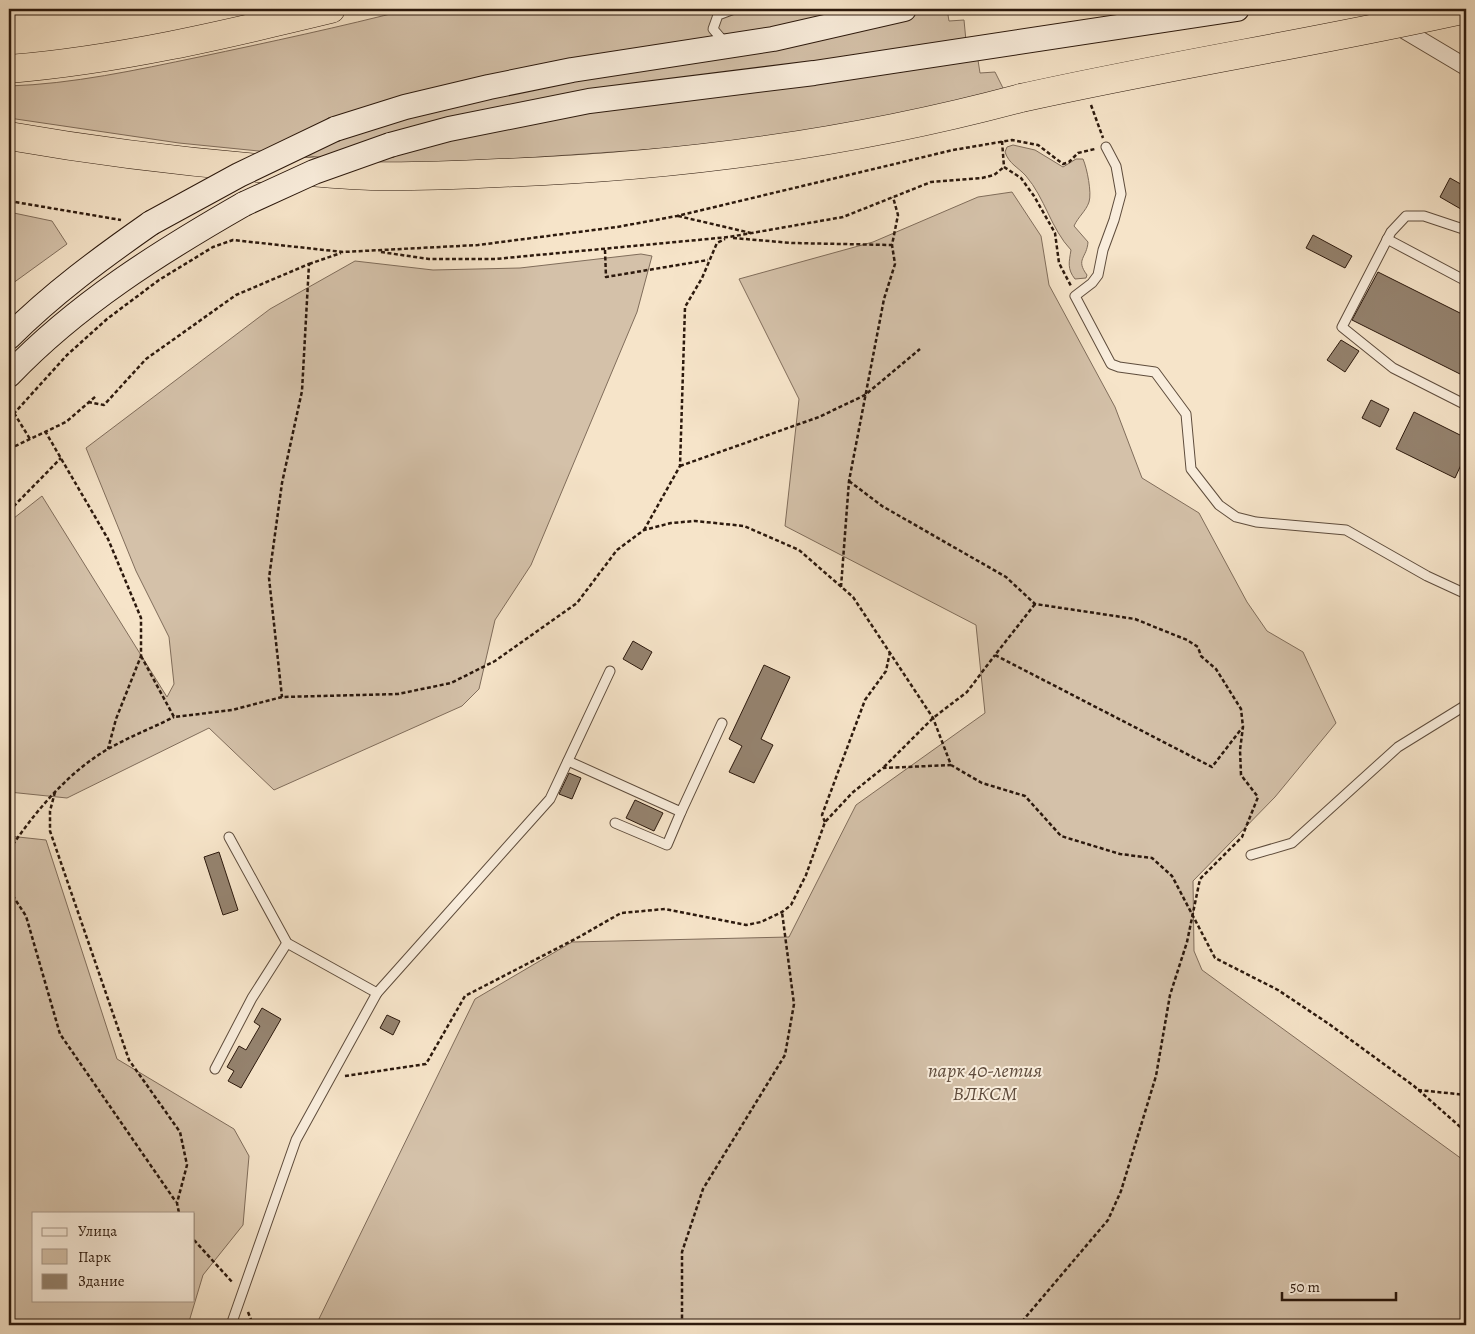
<svg xmlns="http://www.w3.org/2000/svg" width="1475" height="1334" viewBox="0 0 1475 1334" font-family="Alegreya,serif">
	<rect width="100%" height="100%" fill="#f6e4c9"/>
	<filter id="stains"><feTurbulence type="fractalNoise" baseFrequency=".004" numOctaves="4"/><feColorMatrix values="0 0 0 0 .2 0 0 0 0 .09 0 0 0 0 .02 0 0 0 .5 -.17"/></filter>
	<radialGradient id="worn" r=".72"><stop offset=".6" stop-color="#630" stop-opacity="0"/><stop offset="1" stop-color="#630" stop-opacity=".3"/></radialGradient>
	<!-- green -->
	<g fill="#d4c1a9" stroke="#806d5b" fill-rule="evenodd">
		<path d="M410 9H815L821 16 864 9H947L949 21 964 20 966 41H975L980 73 995 72 1005 92 820 129 743 140 670 148 511 159 388 164 179 143 9 118V86C73 84 136 70 199 57 270 42 340 27 410 9Z"/>
		<path d="M1013 145 1035 150 1063 167 1076 159H1083C1087 168 1092 193 1089 202 1086 211 1078 217 1074 226L1088 242C1087 258 1075 259 1087 275L1086 278 1075 279C1067 269 1069 262 1071 250 1051 229 1045 198 1026 176 1018 167 1009 164 1005 152L1007 147Z"/>
		<path d="M1012 192 1041 236 1049 285 1115 407 1142 478 1199 513 1247 602 1267 631 1303 652 1336 723 1275 797 1193 881 1194 951 1202 970 1466 1162V1325H316L475 999 572 942 789 937 856 805 985 713 976 625 785 526 799 399 739 279 873 242 978 197Z"/>
		<path d="M9 212 52 221 67 244 9 286Z"/>
		<path d="M641 254 652 256 637 312 531 565 495 620 479 689 462 706 274 790 209 728 67 798 9 792V522L42 496 167 697 174 684 169 637 136 571 86 448 270 309 355 261 433 270 520 268Z"/>
		<path d="M9 836 46 840 117 1059 234 1129 249 1156 243 1225 203 1275 188 1325H9ZM34 1213H194V1300H34Z"/>
	</g>
	<!-- building -->
	<g fill="#95836f" stroke="#2c190d">
		<path d="M1450 178 1466 187V212L1440 197Z"/>
		<path d="M1313 235 1352 256 1345 268 1306 248Z"/>
		<path d="M1378 272 1466 316V377L1352 320Z"/>
		<path d="M1341 340 1359 351 1345 372 1327 360Z"/>
		<path d="M1371 400 1389 409 1380 427 1362 418Z"/>
		<path d="M1414 412 1466 438V454L1455 478 1396 449Z"/>
		<path d="M633 641 652 652 642 670 623 659Z"/>
		<path d="M764 665 790 677 761 739 773 745 754 783 729 772 742 746 729 739Z"/>
		<path d="M569 773 581 778 572 799 559 794Z"/>
		<path d="M635 800 663 813 654 831 626 818Z"/>
		<path d="M219 852 238 910 223 915 204 857Z"/>
		<path d="M262 1008 281 1019 241 1088 228 1081 234 1071 227 1067 239 1046 246 1050 260 1026 254 1022Z"/>
		<path d="M387 1015 400 1021 393 1035 380 1028Z"/>
	</g>
	<g fill="none" stroke-linecap="round" stroke-linejoin="round">
		<defs>
			<g id="service">
				<path d="M725 43 713 29 718 15 734 9"/>
				<path d="M1106 147 1116 166 1121 194 1114 220 1103 250 1098 275 1092 283 1075 296 1111 364 1119 367 1155 372 1186 414 1191 469 1219 505 1236 517 1256 522 1346 530 1427 576 1466 594"/>
				<path d="M1466 230 1424 216H1406L1391 232 1342 327 1393 368 1466 405"/>
				<path d="M1387 239 1466 281"/>
				<path d="M568 761 681 812 722 723"/>
				<path d="M615 823 667 845 681 812"/>
				<path d="M229 837 287 943 377 993"/>
				<path d="M1251 855 1292 843 1398 747 1466 705"/>
				<path d="M215 1069 252 998 287 943"/>
				<path d="M231 1325 296 1140 377 993 550 799 610 671"/>
			</g>
			<path id="minor" d="M1373 9 1387 20 1466 67"/>
			<g id="secondary">
				<path d="M335 129 405 107 489 87 572 70 773 39 904 9"/>
				<path d="M390 145 449 129 589 101 814 73 1237 9"/>
				<path d="M9 337C52 294 101 258 151 223"/>
				<path d="M9 375C77 304 160 252 244 204"/>
			</g>
			<g id="trunk">
				<path d="M9 69C118 60 224 35 331 9"/>
				<path d="M9 136C100 152 192 163 284 170 313 172 342 175 371 176 413 177 457 175 499 173 676 167 850 144 1021 98"/>
			</g>
		</defs>
		<!-- service casing -->
		<use href="#service" stroke="#5e4c3c" stroke-width="11"/>
		<!-- minor casing -->
		<use href="#minor" stroke="#5e4c3c" stroke-width="18"/>
		<!-- secondary casing -->
		<use href="#secondary" stroke="#2c190d" stroke-width="26"/>
		<!-- trunk casing -->
		<use href="#trunk" stroke="#2c190d" stroke-width="29"/>
		<!-- path -->
		<g stroke="#2c190d" stroke-width="2.5" stroke-dasharray="4 2.5" stroke-linecap="butt">
			<path d="M1091 105 1103 138"/>
			<path d="M1002 141 1004 167"/>
			<path d="M1004 167 1021 178 1034 196 1055 233 1059 263 1071 286"/>
			<path d="M9 201 121 220"/>
			<path d="M678 216 751 233"/>
			<path d="M733 238 792 243 892 245"/>
			<path d="M605 250 606 277 708 260"/>
			<path d="M381 252 429 259H495L729 237 843 217 931 182 982 178 994 175 1004 167"/>
			<path d="M309 264 341 253"/>
			<path d="M88 402 104 405 146 359 236 295 309 264 302 391 282 483 269 578 282 697"/>
			<path d="M14 413 30 439"/>
			<path d="M9 419 67 355 107 319 159 280 213 247 233 240 343 252 478 245 617 227 677 216 953 150 1012 140 1038 145 1063 164 1069 162 1078 153 1095 149"/>
			<path d="M45 431 108 539 141 618V656L116 719 108 749"/>
			<path d="M9 449 66 422 96 396"/>
			<path d="M680 466 819 417 865 395 920 349"/>
			<path d="M849 481 882 506 1006 577 1035 604 1135 619 1187 640 1198 647 1201 656 1216 669 1241 709 1243 727 1240 750 1241 775 1258 797 1242 837 1200 879 1187 942 1170 995 1156 1076 1121 1191 1108 1220 1019 1325"/>
			<path d="M9 511 61 458"/>
			<path d="M644 530 680 466 685 307 702 278 717 243 725 239"/>
			<path d="M841 587 849 481 884 299 895 264 892 245 898 215 893 197"/>
			<path d="M1035 604 995 655 1212 767 1242 728"/>
			<path d="M141 656 174 717 232 710 282 697 398 694 451 683 495 661 577 603 617 550 644 530 671 523 695 521 744 526 799 550 853 597 933 718 951 765 982 783 1025 796 1061 836 1120 854 1152 858 1172 876 1215 958 1278 990 1329 1024 1414 1086 1466 1132"/>
			<path d="M884 767 933 718 967 692 995 655"/>
			<path d="M55 792 50 811V831L129 1060 180 1132 187 1165 177 1203 179 1213"/>
			<path d="M825 822 822 815 865 700 886 671 890 652"/>
			<path d="M9 850C35 812 67 773 108 749 129 737 152 728 174 717"/>
			<path d="M9 890 26 916 60 1034 176 1202"/>
			<path d="M345 1076 426 1064 465 996 579 937 621 913 665 909 746 925 761 922 782 912 791 905 806 875 825 822 852 793 883 768 951 765"/>
			<path d="M1418 1090 1466 1095"/>
			<path d="M194 1240 233 1283"/>
			<path d="M248 1312 253 1325"/>
			<path d="M682 1325V1252L703 1189 785 1055 794 1004 782 912"/>
		</g>
		<!-- service -->
		<use href="#service" stroke="#f9eddc" stroke-width="9"/>
		<!-- minor -->
		<use href="#minor" stroke="#f9eddc" stroke-width="16"/>
		<!-- secondary -->
		<use href="#secondary" stroke="#f9eddc" stroke-width="24"/>
		<!-- trunk -->
		<use href="#trunk" stroke="#f6e4c9" stroke-width="28"/>
		<defs>
			<g id="secondary-bridge">
				<path d="M244 204 314 172 390 145"/>
				<path d="M151 223 239 175 335 129"/>
			</g>
			<path id="trunk-bridge" d="M1021 98C1169 65 1319 42 1466 9"/>
		</defs>
		<!-- secondary-bridge casing -->
		<use href="#secondary-bridge" stroke="#2c190d" stroke-width="26" stroke-linecap="butt"/>
		<!-- trunk-bridge casing -->
		<use href="#trunk-bridge" stroke="#2c190d" stroke-width="29" stroke-linecap="butt"/>
		<!-- secondary-bridge -->
		<use href="#secondary-bridge" stroke="#f9eddc" stroke-width="24"/>
		<!-- trunk-bridge -->
		<use href="#trunk-bridge" stroke="#f6e4c9" stroke-width="28"/>
	</g>
	<g text-anchor="middle" stroke-width="4" stroke-linejoin="round" paint-order="stroke">
		<!-- park labels -->
		<g font-size="20" font-style="italic" fill="#5e4b3c" stroke="#f9eddc">
			<text x="985" y="1077">парк 40-летия<tspan x="985" dy="23">ВЛКСМ</tspan></text>
		</g>
	</g>
	<!-- margin -->
	<rect width="1475" height="1334" fill="none" stroke="#f6e4c9" stroke-width="30"/>
	<rect x="10" y="10" width="1455" height="1314" fill="none" stroke="#2c190d" stroke-width="2.5"/>
	<rect x="15" y="15" width="1445" height="1304" fill="none" stroke="#2c190d"/>
	<!-- legend -->
	<rect x="32" y="1212" width="162" height="90" fill="#f9eddc" stroke="#a79889"/>
	<rect x="42" y="1228" width="25" height="8" fill="#f9eddc" stroke="#a79889"/>
	<text x="78" y="1236" font-size="15" fill="#2c190d">Улица</text>
	<rect x="42" y="1249" width="25" height="15" fill="#d4c1a9" stroke="#a79889"/>
	<text x="78" y="1262" font-size="15" fill="#2c190d">Парк</text>
	<rect x="42" y="1274" width="25" height="15" fill="#95836f" stroke="#a79889"/>
	<text x="78" y="1286" font-size="15" fill="#2c190d">Здание</text>
	<!-- scale -->
	<path d="M1282 1292v8h114v-8" fill="none" stroke="#2c190d" stroke-width="2.5"/>
	<text x="1290" y="1292" font-size="15" fill="#2c190d" stroke="#f9eddc" stroke-width="4" paint-order="stroke">50 m</text>
	<rect width="100%" height="100%" filter="url(#stains)"/>
	<rect width="100%" height="100%" fill="url(#worn)"/>
</svg>
